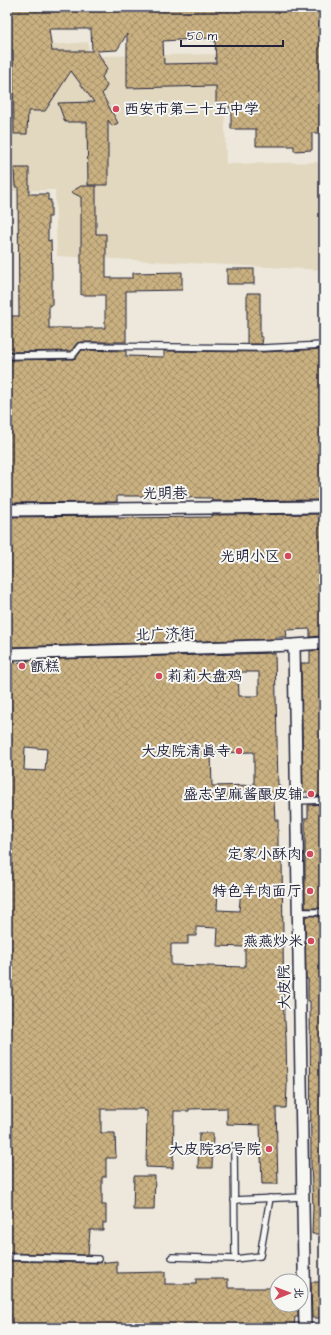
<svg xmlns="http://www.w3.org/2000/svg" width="331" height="1335" viewBox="0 0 331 1335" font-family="'Architects Daughter','LXGW WenKai TC',sans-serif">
	<defs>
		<pattern id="building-cross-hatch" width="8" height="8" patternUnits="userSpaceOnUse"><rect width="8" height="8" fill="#cab181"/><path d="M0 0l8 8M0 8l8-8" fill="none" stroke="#a4906b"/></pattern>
	</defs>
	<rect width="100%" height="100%" fill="#ede8db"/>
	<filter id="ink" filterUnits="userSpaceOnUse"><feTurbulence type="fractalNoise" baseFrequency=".025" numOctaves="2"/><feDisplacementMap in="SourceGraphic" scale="8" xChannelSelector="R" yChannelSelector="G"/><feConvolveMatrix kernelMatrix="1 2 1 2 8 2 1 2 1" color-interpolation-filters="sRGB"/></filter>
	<g filter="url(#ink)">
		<!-- built -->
		<path fill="#e2d8c0" d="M88 42 89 56 223 54 226 164 324 162V270L57 256 55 190 7 191V53L13 48Z"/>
		<!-- building -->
		<g fill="url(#building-cross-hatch)" stroke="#22223b" fill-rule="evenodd">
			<path d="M7 7H324V133H312V150L294 151V146H256V129H231V108L216 106V86L127 88V34L117 50 97 51 107 69 102 77 107 86 102 94 118 123 112 126 108 120V185H88L87 122H65L58 103 94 102 71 71 45 111H28L27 134H14L13 50H7ZM49 29H91L92 51H52ZM210 38V40H215L216 63 164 64 163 41Z"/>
			<path d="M14 168H29V194H48V200H51V217H48V241L51 240 52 273V305H49V328H105V295H81V197L71 192 81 186H96V234H106V278H133V273L182 272V290L126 291V342H80L77 343 71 351 7 352V316H19L18 187H15Z"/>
			<rect x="227" y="269" width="27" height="15"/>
			<path d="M247 293H260V337H263L262 344H247Z"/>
			<path d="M324 349V500L212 501V498L145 497V496H117V502L7 503V360L73 359 76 358 82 350 126 351V356L164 357V351L263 352Z"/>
			<path d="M324 514V598L322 636 310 637V629L286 630 287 637H275V639L12 647 7 641V517L117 516V518L212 517V515Z"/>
			<path d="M324 650V796H308V792H303L301 663H310V651Z"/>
			<path d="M275 653 278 785H280V798L274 800 275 820H278V847H280V858H282L284 1021H285L286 1037 287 1086 286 1108H276L278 1184H262L260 1125 227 1124V1108L189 1109V1111H174L173 1168 146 1167 147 1111H144V1109H101V1133H115L116 1158H106V1177H102V1205H106V1223H103V1230H90L88 1255 7 1253V663L28 662 26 660ZM238 672H259V696H239ZM25 747 47 749 45 771 24 770ZM254 752V785L212 786 211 753ZM218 888 241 889 239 911 217 910ZM196 927 218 928 217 946 245 947V967L171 965V944H188V936H196Z"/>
			<path d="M324 804V908H305V818H308V805Z"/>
			<path d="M305 916H324V1234H312L313 1207 311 1164 310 1001H308V979H306Z"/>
			<path d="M199 1133H213L212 1168H198Z"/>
			<path d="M134 1176H155L154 1210H133Z"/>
			<path d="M7 1261 98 1263 117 1261V1273L165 1272V1284H196V1279H228V1288H277V1305H298V1317H295L294 1328H7Z"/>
			<path d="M311 1282H324V1318H312Z"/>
		</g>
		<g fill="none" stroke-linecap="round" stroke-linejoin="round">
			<defs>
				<g id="lane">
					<path d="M7 356 73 355 80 346 263 348 324 345"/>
					<path d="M297 801 324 800"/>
					<path d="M298 912H324"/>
					<path d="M234 1146 235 1259"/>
					<path d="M234 1200 303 1197"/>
					<path d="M7 1257 98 1259"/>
					<path d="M172 1257 235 1259 260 1256 270 1198"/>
				</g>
				<g id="street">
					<path d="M7 510 324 507"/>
					<path d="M294 645 305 1328"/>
					<path d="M7 654 294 645 324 643"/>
				</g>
			</defs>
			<!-- lane casing -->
			<use href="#lane" stroke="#22223b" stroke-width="8"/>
			<!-- street casing -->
			<use href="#street" stroke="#22223b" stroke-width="14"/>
			<!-- lane -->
			<use href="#lane" stroke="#f6f6f2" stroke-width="5.5"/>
			<!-- street -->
			<use href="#street" stroke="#f6f6f2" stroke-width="11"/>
		</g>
	</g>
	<!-- markers -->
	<g fill="#d1495b" stroke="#f6f6f2" stroke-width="1.5">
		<circle cx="116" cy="109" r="4"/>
		<circle cx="288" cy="556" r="4"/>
		<circle cx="22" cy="666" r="4"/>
		<circle cx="159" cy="676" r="4"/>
		<circle cx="239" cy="751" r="4"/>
		<circle cx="311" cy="794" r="4"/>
		<circle cx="310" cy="854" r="4"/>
		<circle cx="310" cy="891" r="4"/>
		<circle cx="311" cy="941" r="4"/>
		<circle cx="269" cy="1149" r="4"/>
	</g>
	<g text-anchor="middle" stroke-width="4" stroke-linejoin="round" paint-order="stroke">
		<!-- poi labels -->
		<g font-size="15" fill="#22223b" stroke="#f6f6f2" text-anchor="end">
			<text x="124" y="114" text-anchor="start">西安市第二十五中学</text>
			<text x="280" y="561">光明小区</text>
			<text x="30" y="671" text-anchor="start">甑糕</text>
			<text x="167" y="681" text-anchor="start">莉莉大盘鸡</text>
			<text x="231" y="756">大皮院清真寺</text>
			<text x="303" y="799">盛志望麻酱酿皮铺</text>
			<text x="302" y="859">定家小酥肉</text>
			<text x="302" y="896">特色羊肉面厅</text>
			<text x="303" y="946">燕燕炒米</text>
			<text x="261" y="1154">大皮院38号院</text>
		</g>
		<!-- street labels -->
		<g font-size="15" fill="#22223b" stroke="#f6f6f2">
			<text x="165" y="498">光明巷</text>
			<text transform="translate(165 634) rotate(-2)" y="5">北广济街</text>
			<text transform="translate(284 987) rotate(-91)" y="5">大皮院</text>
		</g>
	</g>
	<!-- margin -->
	<rect width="331" height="1335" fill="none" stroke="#f6f6f2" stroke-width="24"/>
	<rect x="12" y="12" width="307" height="1311" fill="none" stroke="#22223b" stroke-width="1.5" filter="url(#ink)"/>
	<!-- north arrow -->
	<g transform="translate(289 1293) rotate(89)"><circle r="19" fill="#f6f6f2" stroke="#a1a1a9"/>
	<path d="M0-3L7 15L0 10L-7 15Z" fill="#d1495b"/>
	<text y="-6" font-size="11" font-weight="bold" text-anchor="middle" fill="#22223b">北</text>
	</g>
	<!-- scale -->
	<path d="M181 40v6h102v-6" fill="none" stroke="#22223b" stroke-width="2"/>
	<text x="187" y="40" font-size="12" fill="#22223b" stroke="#f6f6f2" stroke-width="3" paint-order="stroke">50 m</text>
</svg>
